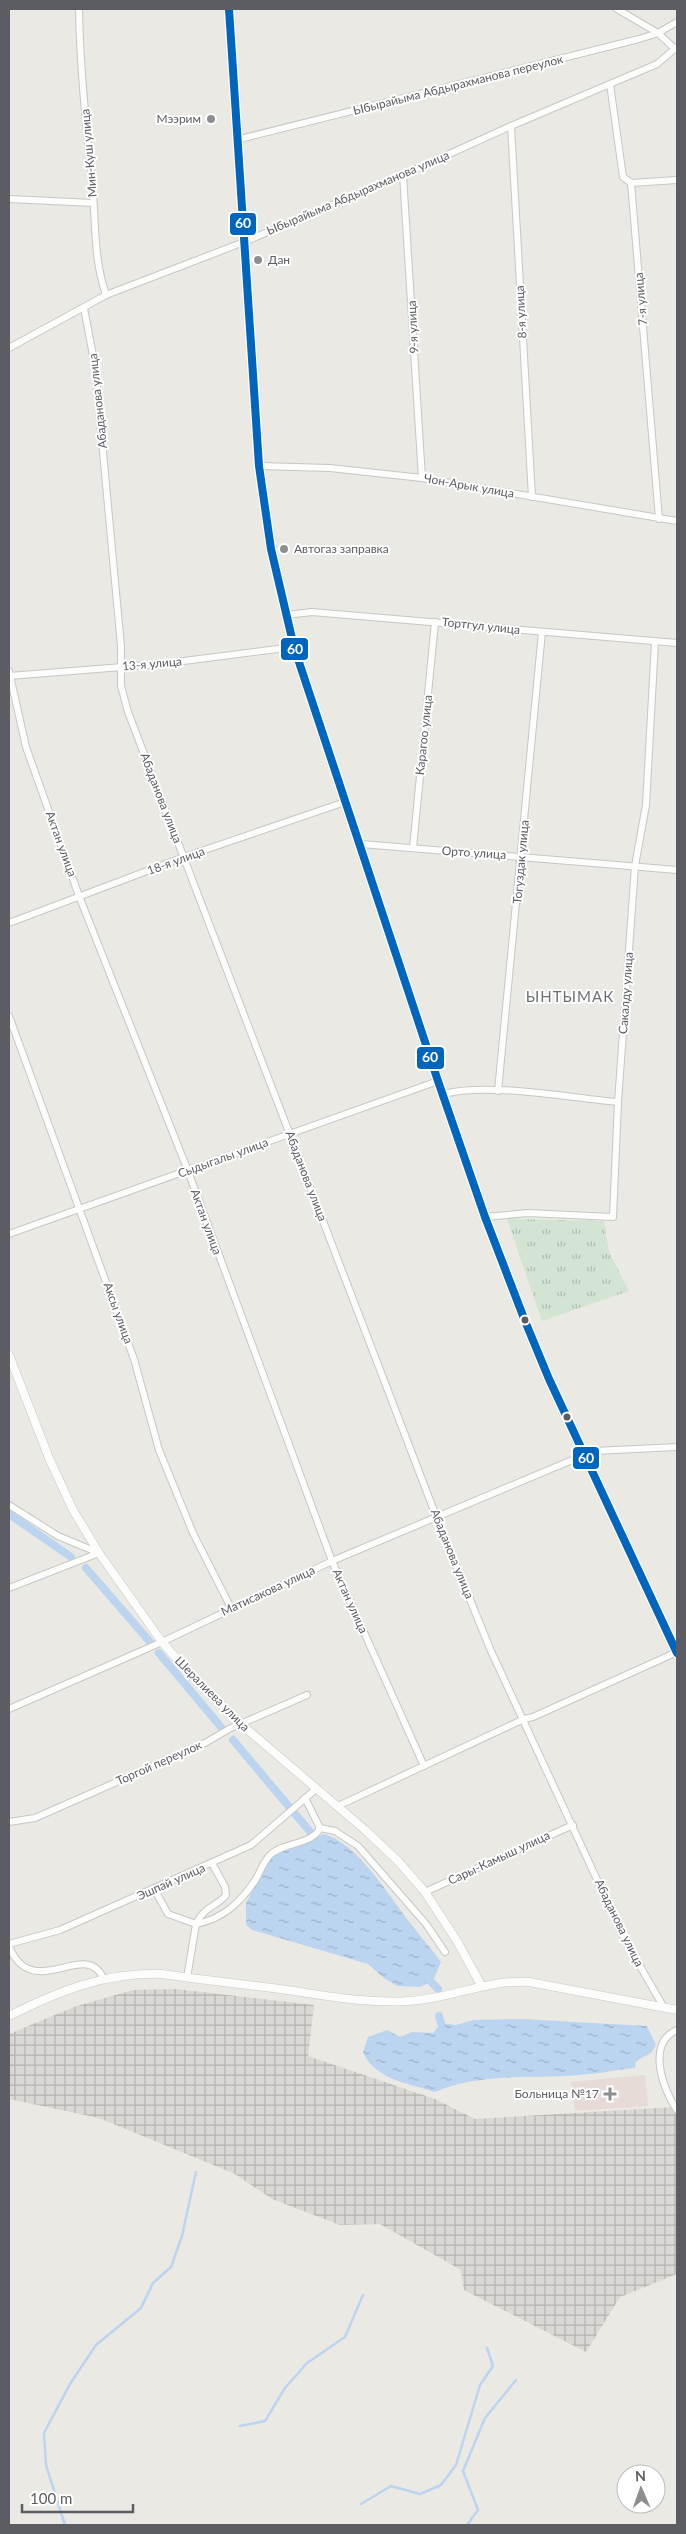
<svg xmlns="http://www.w3.org/2000/svg" width="686" height="2534" viewBox="0 0 686 2534" font-family="Lato,sans-serif">
	<defs>
		<pattern id="industrial-grid" width="8" height="8" patternUnits="userSpaceOnUse" patternTransform="scale(1.25)"><rect width="8" height="8" fill="#d9d8d4"/><path d="M0 4h8M4 0v8" fill="none" stroke="#b3b2af"/></pattern>
		<pattern id="park-tufts" width="24" height="20" patternUnits="userSpaceOnUse" patternTransform="scale(1.25)"><rect width="24" height="20" fill="#d3e5d2"/><path d="M3 7l-1-3M5 7V3M7 7l1-3M15 17l-1-3M17 17v-4M19 17l1-3" fill="none" stroke="#aebdae"/></pattern>
		<pattern id="water-ripples" width="26" height="14" patternUnits="userSpaceOnUse" patternTransform="scale(1.25)"><rect width="26" height="14" fill="#bbd5f1"/><path d="M2 4q2-2 4 0t4 0M15 11q2-2 4 0t4 0" fill="none" stroke="#9bb0c7"/></pattern>
	</defs>
	<rect width="100%" height="100%" fill="#eae9e4"/>
	<!-- industrial -->
	<path fill="url(#industrial-grid)" d="M176 1989 314 2005 308 2056 435 2099 475 2119 674 2107 677 2119V2274L620 2297 586 2352 464 2290 461 2270 380 2224 340 2225 272 2199 235 2174 99 2118 9 2099V2034L74 2007 133 1990Z"/>
	<!-- medical -->
	<path fill="#e6dbd7" d="M645 2075 648 2106 575 2111 571 2082Z"/>
	<!-- park -->
	<path fill="url(#park-tufts)" d="M507 1219 604 1221 609 1252 629 1291 542 1321Z"/>
	<!-- water -->
	<g fill="url(#water-ripples)">
		<path d="M324 1834C358 1843 390 1898 412 1925 421 1938 432 1949 441 1962L433 1981 420 1987 398 1986 385 1979 368 1964 252 1930 246 1925V1903L269 1860 281 1851Z"/>
		<path d="M522 2019 647 2026 656 2045 651 2053 636 2061 635 2068C619 2069 605 2073 589 2074 539 2080 482 2071 435 2092 408 2083 375 2080 363 2052L368 2037 387 2030 400 2037 412 2032 433 2033 441 2023 456 2025 473 2020Z"/>
	</g>
	<g fill="none" stroke-linecap="round" stroke-linejoin="round">
		<!-- stream -->
		<g stroke="#bbd5f1" stroke-width="2.5">
			<path d="M240 2426 265 2421 285 2388 307 2363 345 2337 363 2295"/>
			<path d="M361 2504 391 2486 420 2494 441 2485 456 2465 480 2385 493 2366 487 2348"/>
			<path d="M65 2525 46 2465 44 2433 70 2384 96 2345 141 2308 153 2283 171 2267 182 2236 196 2172"/>
			<path d="M467 2525 478 2510 463 2471 485 2418 516 2380"/>
		</g>
		<!-- canal -->
		<g stroke="#bbd5f1" stroke-width="8">
			<path d="M9 1514 71 1557"/>
			<path d="M86 1568 150 1642"/>
			<path d="M159 1653 221 1727"/>
			<path d="M233 1740 312 1834"/>
			<path d="M424 1974 438 1989"/>
			<path d="M439 2016 441 2023"/>
		</g>
		<defs>
			<g id="minor">
				<path d="M79 9C80 71 87 132 93 194 96 231 94 259 106 295"/>
				<path d="M617 9 658 33 675 49"/>
				<path d="M610 84 623 177 631 183 659 519"/>
				<path d="M511 126 532 497"/>
				<path d="M236 140 639 39 658 33 677 22"/>
				<path d="M403 175 422 478"/>
				<path d="M631 183 677 180"/>
				<path d="M9 199 93 203"/>
				<path d="M84 308 95 366 121 646V686L128 712 436 1516 491 1651 625 1940 663 2006"/>
				<path d="M9 348 106 295 244 242 403 175 511 126 657 64 677 47"/>
				<path d="M259 466 330 468 422 478 677 521"/>
				<path d="M286 615 312 612 677 643"/>
				<path d="M9 671 26 747 79 896 188 1171 332 1561 424 1766"/>
				<path d="M9 676 160 664 294 647"/>
				<path d="M361 844 677 870"/>
				<path d="M413 848 435 622"/>
				<path d="M9 923 184 857 345 802"/>
				<path d="M9 1016 134 1359 159 1450 193 1533 231 1608"/>
				<path d="M498 1091 542 632"/>
				<path d="M443 1094C488 1082 570 1098 618 1102"/>
				<path d="M485 1217 528 1213 613 1217 618 1102 635 866 646 805 655 642"/>
				<path d="M9 1234 438 1081"/>
				<path d="M9 1505 58 1536 99 1553"/>
				<path d="M9 1588 99 1553"/>
				<path d="M9 1709 162 1642 332 1561 584 1455 594 1451 677 1447"/>
				<path d="M305 1798 320 1828 335 1831 358 1846 426 1924 445 1952"/>
				<path d="M338 1806 524 1719 533 1717 677 1652"/>
				<path d="M9 1822 35 1818 205 1743 229 1729 307 1695"/>
				<path d="M160 1887 157 1894 168 1914 196 1924C206 1904 216 1908 226 1895L225 1887 212 1863"/>
				<path d="M425 1892 573 1825"/>
				<path d="M9 1944 60 1930 251 1845 316 1789"/>
				<path d="M9 1946C32 2004 86 1938 103 1978"/>
				<path d="M187 1978 196 1924C223 1919 241 1902 256 1879 260 1872 264 1861 270 1855 283 1842 312 1845 320 1828"/>
				<path d="M677 2030C646 2043 663 2090 677 2110"/>
			</g>
			<g id="tertiary">
				<path d="M9 1355 49 1458 73 1510 99 1553 162 1642 192 1676 242 1725 364 1829 398 1861 425 1892 457 1941 481 1985"/>
				<path d="M9 2016C59 1991 106 1972 162 1974 202 1980 241 1984 280 1989 323 1995 366 2004 409 2001 452 1999 486 1979 529 1982L677 2010"/>
			</g>
			<path id="secondary" d="M229 9 259 466 271 549 294 647 438 1081 485 1217 525 1321 549 1379 677 1653"/>
		</defs>
		<!-- minor casing -->
		<use href="#minor" stroke="#c7c7c6" stroke-width="8"/>
		<!-- tertiary casing -->
		<use href="#tertiary" stroke="#c7c7c6" stroke-width="9"/>
		<!-- secondary casing -->
		<use href="#secondary" stroke="#c5c6c4" stroke-width="11"/>
		<!-- minor -->
		<use href="#minor" stroke="#fcfcfb" stroke-width="6"/>
		<!-- tertiary -->
		<use href="#tertiary" stroke="#fcfcfb" stroke-width="8"/>
		<!-- secondary -->
		<use href="#secondary" stroke="#fcfcfb" stroke-width="9"/>
		<defs>
			<path id="bus-1" d="M229 9 259 466 271 549 294 647 438 1081 485 1217 525 1321 549 1379 677 1653"/>
		</defs>
		<!-- bus-1 casing -->
		<use href="#bus-1" stroke="#fff" stroke-width="11"/>
		<!-- bus-1 -->
		<use href="#bus-1" stroke="#0065bd" stroke-width="8"/>
	</g>
	<!-- markers -->
	<g fill="#8d8e90" stroke="#fff" stroke-width="2">
		<circle cx="211" cy="119" r="5"/>
		<circle cx="258" cy="260" r="5"/>
		<circle cx="284" cy="549" r="5"/>
		<path d="M607.5 2086.5h5v5h5v5h-5v5h-5v-5h-5v-5h5z"/>
	</g>
	<g fill="#5b5d62" stroke="#fff" stroke-width="2">
		<circle cx="525" cy="1320" r="4.5"/>
		<circle cx="567" cy="1417" r="4.5"/>
	</g>
	<g text-anchor="middle" stroke-width="4" stroke-linejoin="round" paint-order="stroke">
		<!-- street labels -->
		<g font-size="12" fill="#5b5d62" stroke="#fff">
			<text transform="translate(458 85) rotate(-14)" y="4">Ыбырайыма Абдырахманова переулок</text>
			<text transform="translate(89 153) rotate(-95)" y="4">Мин-Куш улица</text>
			<text transform="translate(358 193) rotate(-23)" y="4">Ыбырайыма Абдырахманова улица</text>
			<text transform="translate(641 299) rotate(-95)" y="4">7-я улица</text>
			<text transform="translate(521 312) rotate(-93)" y="4">8-я улица</text>
			<text transform="translate(413 327) rotate(-93)" y="4">9-я улица</text>
			<text transform="translate(98 401) rotate(-96)" y="4">Абаданова улица</text>
			<text transform="translate(469 486) rotate(10)" y="4">Чон-Арык улица</text>
			<text transform="translate(481 626) rotate(6)" y="4">Тортгул улица</text>
			<text transform="translate(152 664) rotate(-5)" y="4">13-я улица</text>
			<text transform="translate(424 735) rotate(-84)" y="4">Карагоо улица</text>
			<text transform="translate(161 798) rotate(69)" y="4">Абаданова улица</text>
			<text transform="translate(61 844) rotate(70)" y="4">Актан улица</text>
			<text transform="translate(474 853) rotate(4)" y="4">Орто улица</text>
			<text transform="translate(176 861) rotate(-20)" y="4">18-я улица</text>
			<text transform="translate(521 862) rotate(-85)" y="4">Тогуздак улица</text>
			<text transform="translate(626 993) rotate(-86)" y="4">Сакалду улица</text>
			<text transform="translate(223 1158) rotate(-20)" y="4">Сыдыгалы улица</text>
			<text transform="translate(306 1176) rotate(69)" y="4">Абаданова улица</text>
			<text transform="translate(206 1222) rotate(70)" y="4">Актан улица</text>
			<text transform="translate(118 1313) rotate(70)" y="4">Аксы улица</text>
			<text transform="translate(452 1554) rotate(68)" y="4">Абаданова улица</text>
			<text transform="translate(268 1591) rotate(-25)" y="4">Матисакова улица</text>
			<text transform="translate(350 1601) rotate(66)" y="4">Актан улица</text>
			<text transform="translate(212 1694) rotate(45)" y="4">Шералиева улица</text>
			<text transform="translate(159 1763) rotate(-24)" y="4">Торгой переулок</text>
			<text transform="translate(499 1858) rotate(-25)" y="4">Сары-Камыш улица</text>
			<text transform="translate(171 1882) rotate(-24)" y="4">Эшпай улица</text>
			<text transform="translate(619 1923) rotate(64)" y="4">Абаданова улица</text>
		</g>
		<!-- poi labels -->
		<g font-size="12" fill="#5b5d62" stroke="#fff" text-anchor="end">
			<text x="201" y="123">Мээрим</text>
			<text x="268" y="264" text-anchor="start">Дан</text>
			<text x="294" y="553" text-anchor="start">Автогаз заправка</text>
			<text x="599" y="2098">Больница №17</text>
		</g>
		<!-- quarter labels -->
		<g font-size="15" letter-spacing="1" fill="#6c6f74" stroke="#fff">
			<text x="570" y="1002">ЫНТЫМАК</text>
		</g>
	</g>
	<g stroke="#fff" stroke-width="2">
		<rect x="229" y="212" width="28" height="24" rx="5" fill="#0065bd"/>
		<rect x="280" y="637" width="29" height="24" rx="5" fill="#0065bd"/>
		<rect x="416" y="1046" width="29" height="24" rx="5" fill="#0065bd"/>
		<rect x="572" y="1446" width="28" height="24" rx="5" fill="#0065bd"/>
	</g>
	<g font-size="14" text-anchor="middle" font-weight="bold" fill="#fff">
		<text x="243" y="228">60</text>
		<text x="295" y="654">60</text>
		<text x="430" y="1062">60</text>
		<text x="586" y="1463">60</text>
	</g>
	<!-- border -->
	<rect width="686" height="2534" fill="none" stroke="#5b5d62" stroke-width="20"/>
	<!-- north arrow -->
	<g transform="translate(641 2489) rotate(358)"><circle r="24" fill="#ffffff" stroke="#bdbec0"/>
	<path d="M0-4L9 19L0 12L-9 19Z" fill="#8d8e90"/>
	<text y="-8" font-size="14" font-weight="bold" text-anchor="middle" fill="#5b5d62">N</text>
	</g>
	<!-- scale -->
	<path d="M22 2504v8h111v-8" fill="none" stroke="#5b5d62" stroke-width="2.5"/>
	<text x="30" y="2504" font-size="15" fill="#5b5d62" stroke="#ffffff" stroke-width="4" paint-order="stroke">100 m</text>
</svg>
